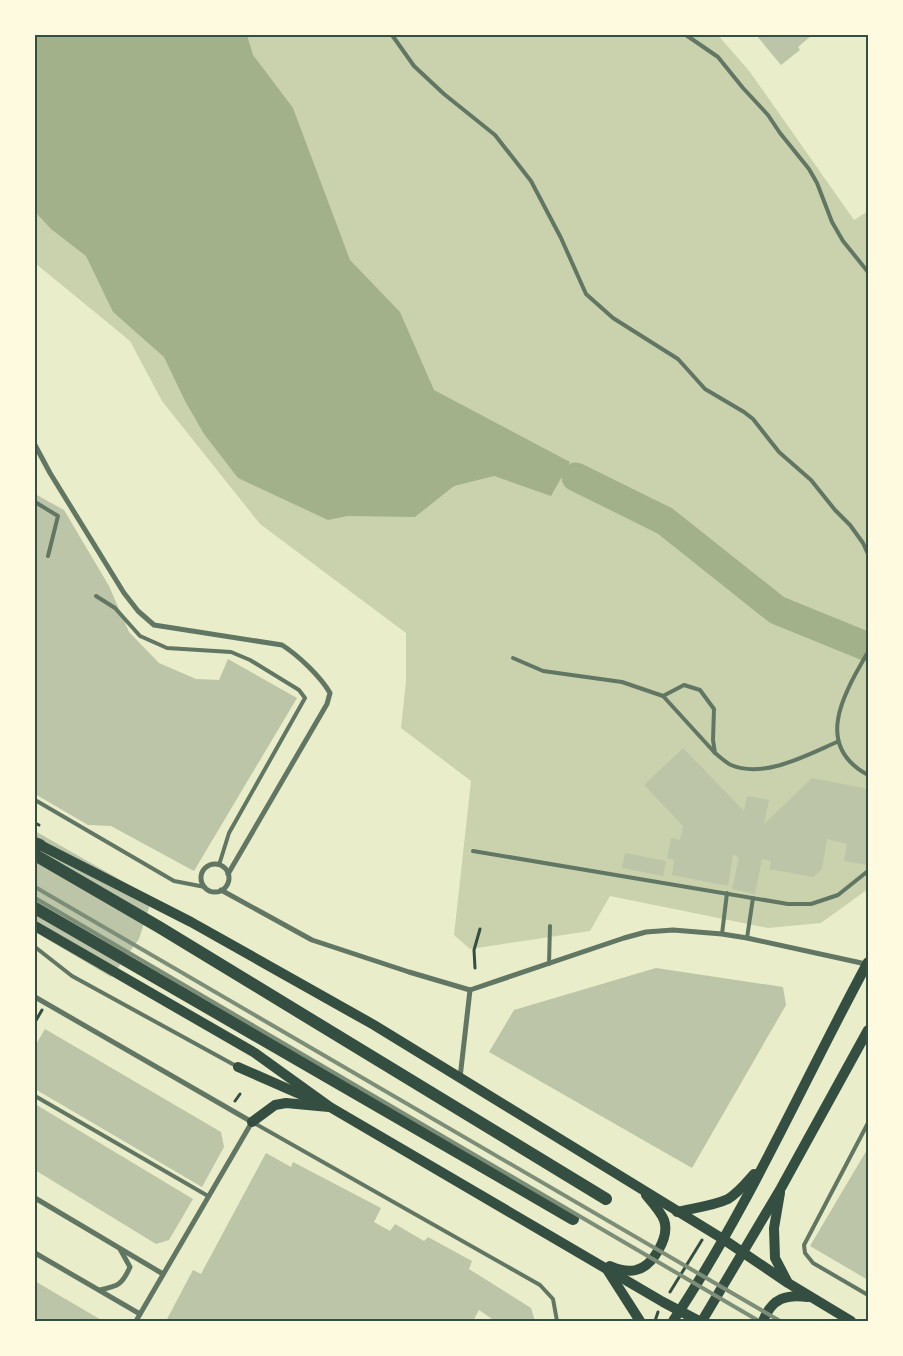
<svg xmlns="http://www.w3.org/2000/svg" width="903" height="1356" viewBox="0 0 903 1356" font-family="'IBM Plex Serif',serif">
	<rect width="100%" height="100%" fill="#e9edc9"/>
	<!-- green -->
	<path fill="#cad2ad" d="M50 35H718L750 72 854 220 868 211V889L821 923 768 928 610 896 590 931 470 949 454 935 471 781 401 728 406 681V633L260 524 162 401 130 341 35 263V98Z"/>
	<!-- water -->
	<path fill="#a3b18a" d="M35 35H247L253 55 293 108 350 260 400 312 434 390 570 462 551 496 494 476 454 486 415 517 348 516 328 520 238 478 204 434 185 401 164 357 113 312 86 256 51 229 37 214 35 215Z"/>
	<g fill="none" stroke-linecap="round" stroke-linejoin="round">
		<!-- river -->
		<path stroke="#a3b18a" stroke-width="29" d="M576 477 665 521 777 610 868 647"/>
	</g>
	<!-- building -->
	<g fill="#bcc5a7">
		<path d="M756 35H812L798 47 800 50 781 65Z"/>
		<path d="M35 494 64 510 109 586 129 632 159 663 196 679 219 680 228 659 297 698 194 871 111 826 88 825 35 794Z"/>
		<path d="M683 748 744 811 747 796 769 800 764 824 812 778 868 789 867 865 844 861 847 844 827 839 822 869 813 877 769 869 771 861 762 859 755 894 732 889 739 858 733 854 728 886 672 875 674 860 667 858 671 838 680 840 683 826 644 785Z"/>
		<path d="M35 831 152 898 139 939 111 977 35 932Z"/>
		<path d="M625 853 666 861 663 876 622 868Z"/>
		<path d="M656 968 783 987 786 1005 692 1168 489 1052 514 1010Z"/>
		<path d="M45 1029 221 1132 224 1147 202 1187 35 1089V1046Z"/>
		<path d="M35 1104 193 1199 169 1240 156 1244 35 1170Z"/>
		<path d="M868 1148V1280L810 1246Z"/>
		<path d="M266 1153 291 1167 293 1162 381 1208 374 1222 390 1231 395 1224 424 1241 428 1237 472 1261 469 1269 531 1308 535 1321H491L492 1319 479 1310 473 1321H166L193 1270 201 1274Z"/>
		<path d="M35 1281 45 1287 103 1321H35Z"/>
	</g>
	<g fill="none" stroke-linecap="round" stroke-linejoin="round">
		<!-- path -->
		<g stroke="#344e41" stroke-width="3">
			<path d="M35 823 39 825"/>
			<path d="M475 968 474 950 480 929"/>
			<path d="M35 1022 42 1010"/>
			<path d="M235 1101 240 1094"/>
			<path d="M670 1292 702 1240"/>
			<path d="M655 1321 658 1312"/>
		</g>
		<!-- service -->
		<g stroke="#617663" stroke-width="4">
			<path d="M392 35 414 66 444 94 495 135 531 181 561 238 586 294 613 318 678 359 705 389 744 412 753 419 779 452 811 480 835 510 850 525 863 543 868 554"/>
			<path d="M686 35 718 57 743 88 768 115 780 133 809 169 817 183 832 222 843 241 868 272"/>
			<path d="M35 502 58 516 48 556"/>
			<path d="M96 596 115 608 140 636 167 648 231 652 250 660 299 690 305 698 229 833 219 865"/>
			<path d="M868 652C845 692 812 745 868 775"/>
			<path d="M513 658 543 671 622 682 663 696 715 753"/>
			<path d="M663 696 684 685 700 690 714 709 713 740 715 753C720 757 725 762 731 765 764 779 807 755 837 742"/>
			<path d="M35 800 174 881 205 887"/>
			<path d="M473 851 788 904H811L838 895 868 871"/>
			<path d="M722 934 727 893"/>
			<path d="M747 938 753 898"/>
			<path d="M35 947 72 976 238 1067"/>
			<path d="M549 964 550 926"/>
			<path d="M35 1096 208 1196"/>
			<path d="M254 1123 540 1285 553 1299 557 1321"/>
			<path d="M868 1123 804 1245 805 1253 813 1263 868 1295"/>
		</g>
		<!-- minor -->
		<g stroke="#617663" stroke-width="5">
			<path d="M35 445 50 473 124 593 138 611 154 625 282 645C298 655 321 677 330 693L327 704 228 874"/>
			<circle cx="215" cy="878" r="14"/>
			<path d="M221 890 312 940 409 972 470 990 624 938 646 932 673 930 722 934 747 938 866 964"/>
			<path d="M35 997 252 1122 136 1321"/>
			<path d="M460 1078 470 990"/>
			<path d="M35 1198 163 1274"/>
			<path d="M35 1253 140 1314"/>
			<path d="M100 1290C118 1286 122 1285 130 1267L120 1249"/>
		</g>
		<!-- secondary -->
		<g stroke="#344e41" stroke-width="10">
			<path d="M40 845 191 922 374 1025 723 1239 788 1283 851 1321"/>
			<path d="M35 926 255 1053 330 1107 663 1302 699 1321"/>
			<path d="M238 1067 311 1099"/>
			<path d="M252 1122 275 1105 286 1103 329 1107"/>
			<path d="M780 1193 774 1228 775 1258 787 1281"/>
			<path d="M677 1212C693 1208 713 1206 728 1199 738 1193 746 1183 754 1174"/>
			<path d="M610 1266C617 1269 628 1272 636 1270 653 1266 670 1237 664 1220 661 1212 652 1202 646 1195"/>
			<path d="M608 1271 640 1321"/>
			<path d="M673 1321C749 1207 803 1082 868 962"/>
			<path d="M702 1321 781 1188 868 1030"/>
			<path d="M763 1321C772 1298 786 1294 808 1297"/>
		</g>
		<!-- primary -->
		<g stroke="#344e41" stroke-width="12">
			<path d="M35 843 40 845"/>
			<path d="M35 855 159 927 606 1199"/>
			<path d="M35 908 573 1219"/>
		</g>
		<!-- rail -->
		<g stroke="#7c8e77" stroke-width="4">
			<path d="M35 887 780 1321"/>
			<path d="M35 898 759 1321"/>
		</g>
	</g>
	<!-- border -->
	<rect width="903" height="1356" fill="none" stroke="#fefae0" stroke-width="72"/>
	<rect x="36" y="36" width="831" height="1284" fill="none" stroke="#344e41" stroke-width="2"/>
</svg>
